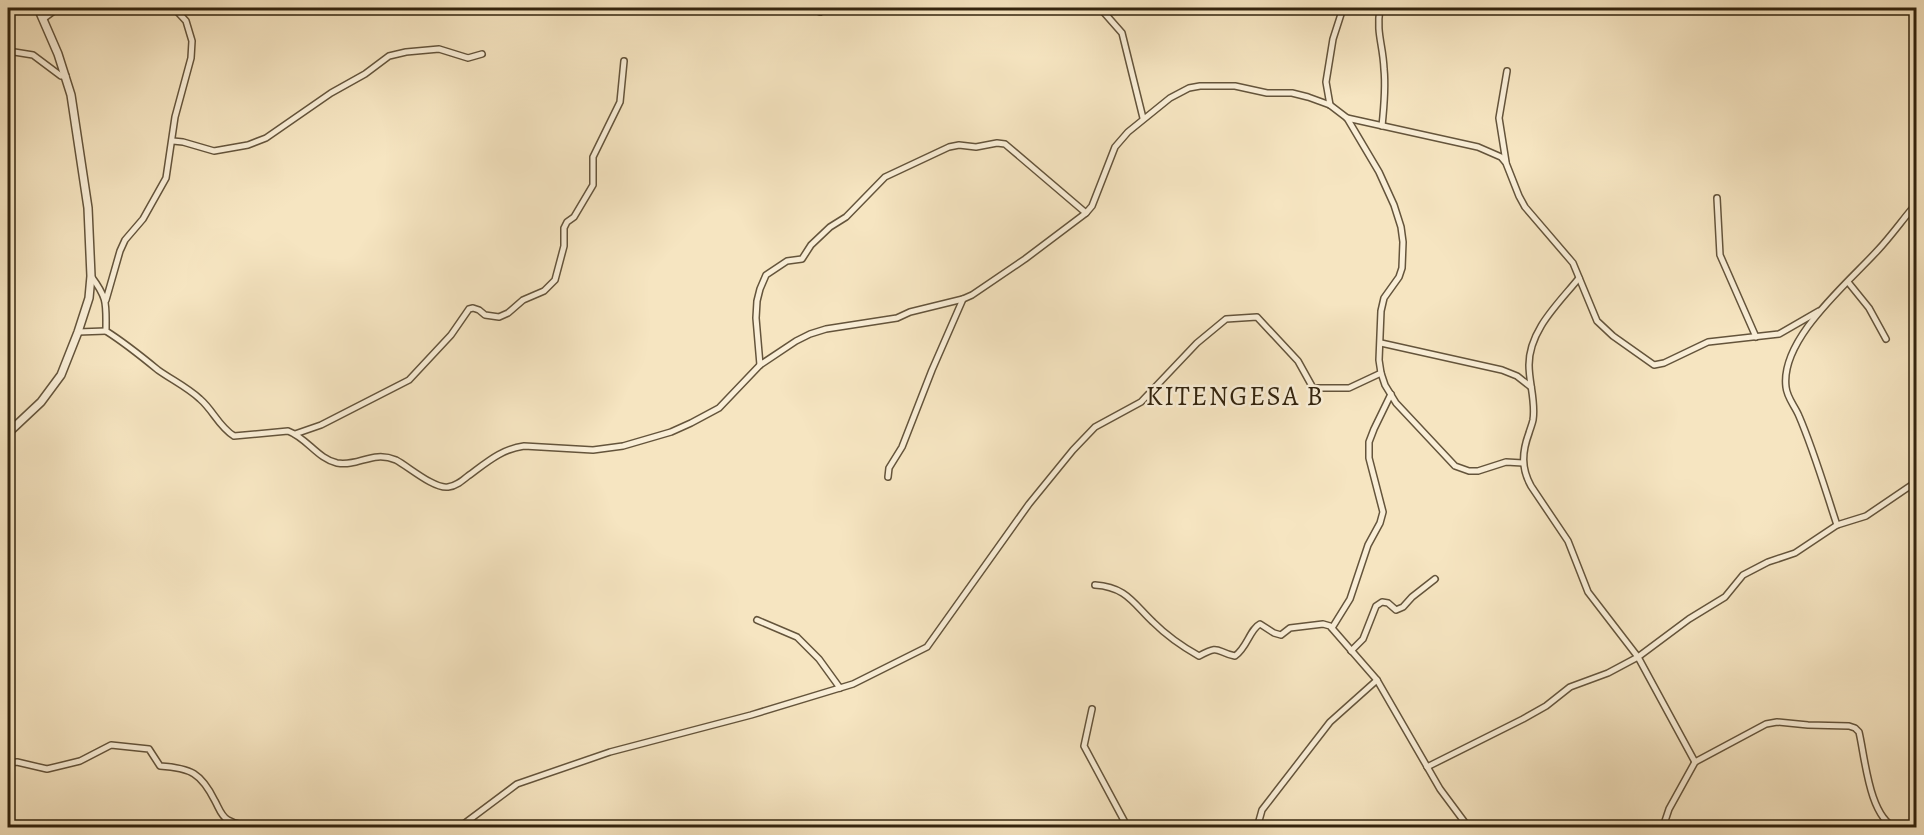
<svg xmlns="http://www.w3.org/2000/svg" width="1924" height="835" viewBox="0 0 1924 835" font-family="Alegreya,serif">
	<rect width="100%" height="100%" fill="#f6e5c1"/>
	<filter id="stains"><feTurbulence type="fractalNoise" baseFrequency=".00333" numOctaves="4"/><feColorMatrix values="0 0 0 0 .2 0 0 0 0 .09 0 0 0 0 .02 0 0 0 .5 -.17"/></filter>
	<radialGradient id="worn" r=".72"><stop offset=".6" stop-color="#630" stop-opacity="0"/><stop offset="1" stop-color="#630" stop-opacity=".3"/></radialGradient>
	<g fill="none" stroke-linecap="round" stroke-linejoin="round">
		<defs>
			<g id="minor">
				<path d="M1100 8 1122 33 1143 118"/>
				<path d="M1380 8C1376 34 1383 44 1384 69 1386 88 1384 107 1382 126"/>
				<path d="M820 12 821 8"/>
				<path d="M43 19 58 8"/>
				<path d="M8 51 33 55 61 76H66"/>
				<path d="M1330 105 1326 82 1333 39 1343 8"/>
				<path d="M1347 118 1478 147 1501 157 1506 163 1519 196 1525 207 1573 263 1597 321 1613 336 1654 365 1664 363 1708 342 1779 334 1819 311"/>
				<path d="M173 141 183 142 214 151 248 145 266 138 331 93 365 74 389 56 406 52 439 49 468 58 482 54"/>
				<path d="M1506 162 1499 118 1507 71"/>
				<path d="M1717 198 1720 255 1756 337"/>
				<path d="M91 276C108 299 106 303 106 331 125 343 141 356 158 370 172 380 187 387 200 399 213 410 219 427 234 436L288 431C307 438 318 459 337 463 359 467 372 450 396 460 409 467 434 489 448 487 456 486 462 481 468 476 486 463 501 449 524 446L593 450 623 446 671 432 691 423 719 408 760 365 796 341 810 334 826 329 897 318 910 312 963 299 972 295 1025 259 1086 213 1092 206 1115 147 1128 132 1170 98 1189 88 1200 86H1235L1267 93H1292L1308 97 1330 105 1347 118 1379 172 1394 205 1401 227 1403 242 1402 268 1399 277 1384 298 1381 311 1379 360 1381 373 1385 385 1396 403 1455 466 1469 471H1478L1506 462 1523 463"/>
				<path d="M1579 278C1559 303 1529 330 1529 365 1529 383 1536 402 1533 420 1532 425 1530 429 1529 433 1522 452 1521 468 1531 486L1568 541 1588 592 1638 657 1695 762"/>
				<path d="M1848 282 1869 308 1886 339"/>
				<path d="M106 300 120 251 125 240 143 219 166 178 175 117 191 58 192 41 186 21 174 8"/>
				<path d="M78 332 106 331"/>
				<path d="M1381 343 1502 370 1517 376 1531 387"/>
				<path d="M760 365 756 318 757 301 760 289 766 275 787 261 802 259 811 245 830 227 846 217 885 177 949 147 959 145 976 147 997 143 1005 144 1086 213"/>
				<path d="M295 434 321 425 409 380 451 335 469 309 473 308 479 310 485 315 499 317 508 313 523 300 544 291 555 280 564 246V228L567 222 574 217 593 185V157L620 102 624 61"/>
				<path d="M888 477 889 468 902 447 932 370 963 299"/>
				<path d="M1837 525C1825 489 1814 451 1799 416 1795 406 1787 398 1786 387 1780 339 1848 283 1878 250 1892 235 1903 219 1916 204"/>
				<path d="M1095 585C1126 587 1133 603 1153 622 1166 635 1183 647 1199 656 1221 644 1215 652 1235 656 1247 648 1250 629 1260 624L1274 633 1281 635 1290 628 1323 624 1330 626 1377 680 1440 789 1469 828"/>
				<path d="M757 620 797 637 819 659 840 688"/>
				<path d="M1332 628 1350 599 1368 545 1380 523 1383 512 1369 458V442L1374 429 1391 394"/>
				<path d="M1351 651 1363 639 1376 606 1382 602 1388 603 1396 610 1403 607 1412 597 1435 579"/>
				<path d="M1092 709 1084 746 1128 828"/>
				<path d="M8 763 17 762 47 769 80 761 111 745 149 749 160 766C191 768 201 773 215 801 219 808 221 816 228 820 241 828 259 824 274 828"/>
				<path d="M1427 767 1523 719 1546 706 1570 687 1608 673 1638 657 1689 619 1725 597 1743 575 1768 562 1795 553 1837 525 1866 516 1916 482"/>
				<path d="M455 828 461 826 517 784 610 752 751 715 853 684 927 647 1029 504 1073 450 1095 427 1141 402 1197 343 1226 319 1257 317 1298 361 1313 388H1349L1381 373"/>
				<path d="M1257 828 1262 810 1330 722 1377 680"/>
				<path d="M1666 828 1665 821 1669 809 1695 762 1766 724 1777 722 1808 725 1849 726 1855 728 1859 732C1865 757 1869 817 1896 828"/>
			</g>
			<path id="tertiary" d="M8 433 41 402 61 375 78 332 89 298 91 276 88 208 71 95 58 54 38 8"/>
		</defs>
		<!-- minor casing -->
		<use href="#minor" stroke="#64543b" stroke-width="8"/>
		<!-- tertiary casing -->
		<use href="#tertiary" stroke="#64543b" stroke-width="10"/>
		<!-- minor -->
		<use href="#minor" stroke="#f9eed7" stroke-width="5"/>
		<!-- tertiary -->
		<use href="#tertiary" stroke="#f9eed7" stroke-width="7"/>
	</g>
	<g text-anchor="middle" stroke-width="5" stroke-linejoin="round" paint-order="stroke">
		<!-- quarter labels -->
		<g font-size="27" letter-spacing="1.5" fill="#33240e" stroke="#f9eed7">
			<text x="1235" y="405">KITENGESA B</text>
		</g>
	</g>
	<!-- margin -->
	<rect width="1924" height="835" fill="none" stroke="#f6e5c1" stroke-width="30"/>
	<rect x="9" y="9" width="1906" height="817" fill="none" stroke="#33240e" stroke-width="3"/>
	<rect x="15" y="15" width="1894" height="805" fill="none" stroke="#33240e" stroke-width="1.5"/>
	<rect width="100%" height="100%" filter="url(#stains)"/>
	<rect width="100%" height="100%" fill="url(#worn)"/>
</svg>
